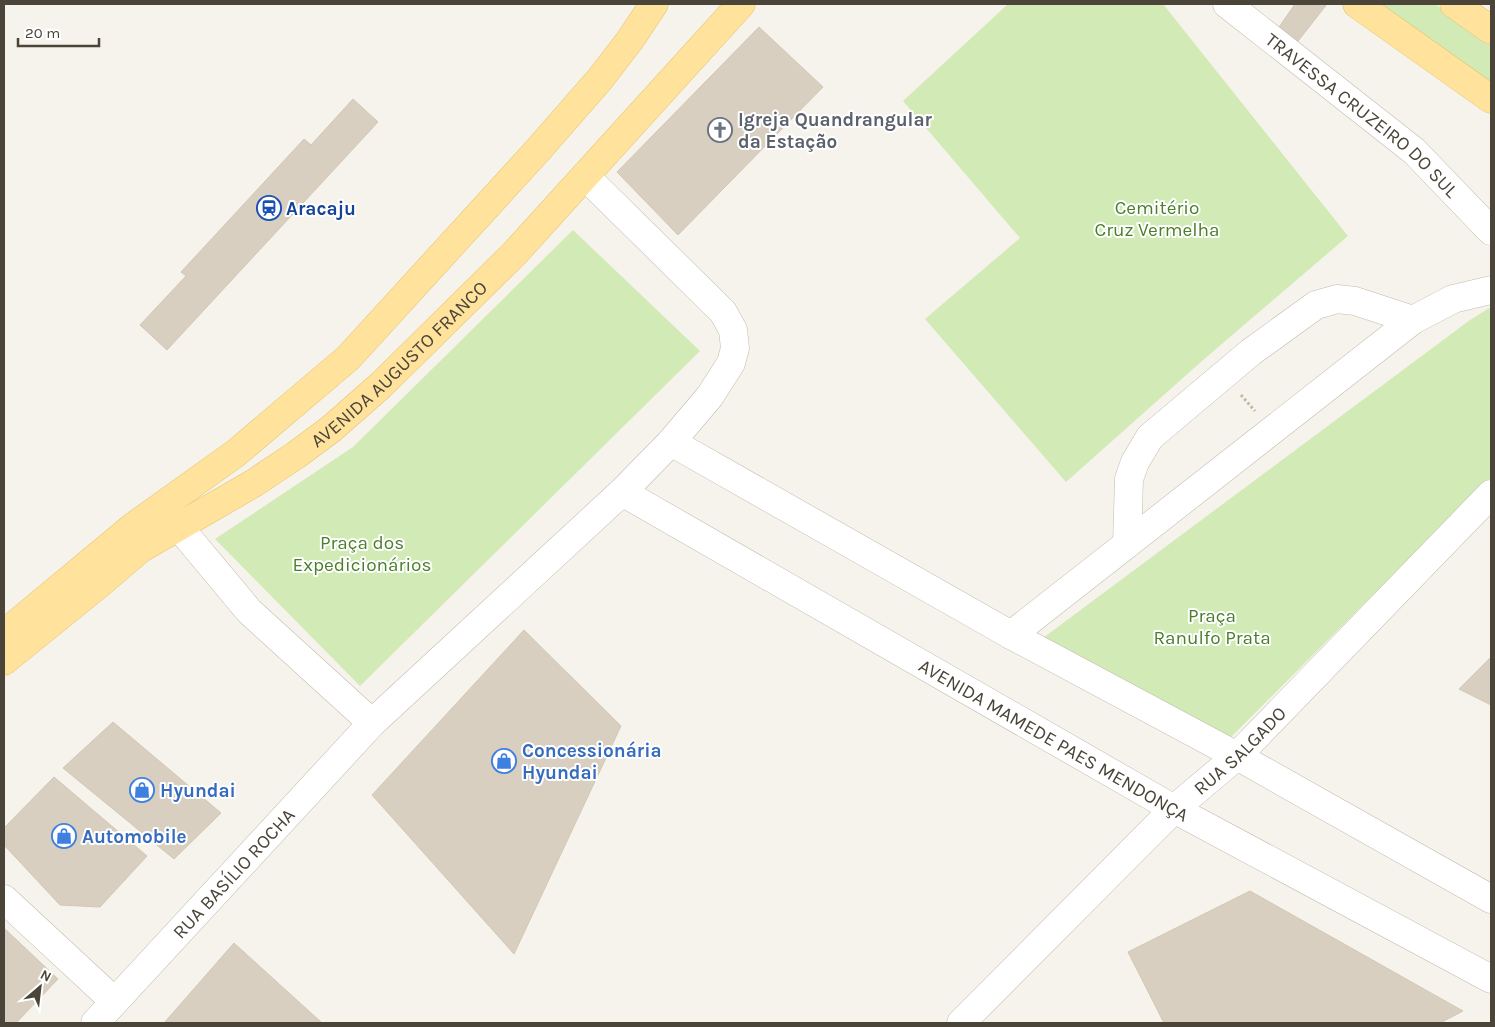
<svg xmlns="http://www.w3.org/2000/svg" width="1495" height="1027" viewBox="0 0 1495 1027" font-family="Karla,sans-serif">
	<rect width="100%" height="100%" fill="#f6f3ec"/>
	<!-- green -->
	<g fill="#d2eab5">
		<path d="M1008 4H1163L1348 236 1202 361 1066 482 925 319 1020 238 903 101Z"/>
		<path d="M1376 4H1435L1491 45V88Z"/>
		<path d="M573 230 700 351 360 686 215 539 353 447Z"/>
		<path d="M1491 307V477L1228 740 1043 638 1470 320Z"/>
	</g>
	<!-- building -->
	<g fill="#d8cfc1" stroke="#d3c7b4">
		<path d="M1295 4H1327L1295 45 1277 30Z"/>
		<path d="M759 27 823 87 678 235 617 172Z"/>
		<path d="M353 99 378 122 167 350 140 325 186 276 181 272 304 139 311 145Z"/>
		<path d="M524 630 621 726 514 954 372 795Z"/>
		<path d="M1491 657V705L1459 689Z"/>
		<path d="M113 722 221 813 174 859 63 768Z"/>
		<path d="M54 777 147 856 100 907 60 905 4 845V828Z"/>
		<path d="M1250 891 1463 1011 1440 1023H1164L1128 952Z"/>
		<path d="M4 928 58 979 16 1023H4Z"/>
		<path d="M234 943 321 1022 320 1023H164Z"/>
	</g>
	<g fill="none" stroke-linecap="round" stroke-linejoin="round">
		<defs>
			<g id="minor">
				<path id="s1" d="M1227 4 1414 151 1491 231"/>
				<path d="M671 442 1011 635 1237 756 1491 899"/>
				<path id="s2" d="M622 492 1174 809 1491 979"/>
				<path d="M179 527 249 611 372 723"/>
				<path d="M1127 544 1129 479 1135 462 1150 437 1251 352 1316 305 1337 299 1355 301 1413 320"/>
				<path d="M1011 635 1413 320 1453 299 1491 290"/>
				<path d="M4 899 114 1001"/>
				<path id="s3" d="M95 1023 372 723 622 492 671 442 710 396 731 363 735 348 733 330 723 312 585 176"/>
				<path id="s4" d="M961 1023 1174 809 1237 756 1491 494"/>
			</g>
			<g id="major">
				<path d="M1357 4 1491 99"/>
				<path d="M1454 4 1491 30"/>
				<path d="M4 634 134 526 236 453 348 358 538 150 600 79 630 40 654 4"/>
				<path id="s5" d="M4 661 99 584 140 549 254 483 296 455 331 429 381 385 514 254 741 4"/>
			</g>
		</defs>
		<!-- minor casing -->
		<use href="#minor" stroke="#c2bbae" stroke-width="29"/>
		<!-- major casing -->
		<use href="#major" stroke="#e6c16a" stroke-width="29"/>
		<!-- path -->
		<path stroke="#c4b79f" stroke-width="3" stroke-dasharray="2.5 2.5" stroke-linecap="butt" d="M1241 395 1255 411"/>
		<!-- minor -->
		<use href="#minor" stroke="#fff" stroke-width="28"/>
		<!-- major -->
		<use href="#major" stroke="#ffe39c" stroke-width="28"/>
	</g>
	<!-- icons -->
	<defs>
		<symbol id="church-ring" viewBox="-11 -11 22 22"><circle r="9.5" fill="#fff" stroke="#6b7280" stroke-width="1.5"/><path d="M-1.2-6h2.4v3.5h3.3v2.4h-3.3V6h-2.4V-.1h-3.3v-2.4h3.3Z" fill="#6b7280"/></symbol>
		<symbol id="station-ring" viewBox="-11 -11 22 22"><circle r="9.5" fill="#fff" stroke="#1a4fb4" stroke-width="1.5"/><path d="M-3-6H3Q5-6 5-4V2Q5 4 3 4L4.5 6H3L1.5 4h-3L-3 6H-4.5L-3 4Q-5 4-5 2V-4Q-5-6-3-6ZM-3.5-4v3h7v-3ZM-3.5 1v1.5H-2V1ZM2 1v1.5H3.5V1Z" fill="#1a4fb4"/></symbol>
		<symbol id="shop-ring" viewBox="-11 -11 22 22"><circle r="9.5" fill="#fff" stroke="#3f7fe0" stroke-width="1.5"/><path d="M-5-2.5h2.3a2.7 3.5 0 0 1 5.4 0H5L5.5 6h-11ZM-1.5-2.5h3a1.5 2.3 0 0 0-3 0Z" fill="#3f7fe0"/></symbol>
	</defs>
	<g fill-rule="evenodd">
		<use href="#church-ring" x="706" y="116" width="28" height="28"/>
		<use href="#station-ring" x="255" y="194" width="28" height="28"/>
		<use href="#shop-ring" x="490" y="747" width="28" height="28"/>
		<use href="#shop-ring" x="128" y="776" width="28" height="28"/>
		<use href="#shop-ring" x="50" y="822" width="28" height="28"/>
	</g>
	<g text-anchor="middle" stroke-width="4" stroke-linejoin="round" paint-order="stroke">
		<!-- street labels -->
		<g font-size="19" fill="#4b4439" stroke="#fff">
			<text dy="7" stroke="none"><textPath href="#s1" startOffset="175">TRAVESSA CRUZEIRO DO SUL</textPath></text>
			<text dy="7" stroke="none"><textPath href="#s5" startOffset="496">AVENIDA AUGUSTO FRANCO</textPath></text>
			<text dy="7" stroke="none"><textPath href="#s2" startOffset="498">AVENIDA MAMEDE PAES MENDONÇA</textPath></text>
			<text dy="7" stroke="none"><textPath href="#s4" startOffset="390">RUA SALGADO</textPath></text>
			<text dy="7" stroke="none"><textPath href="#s3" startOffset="204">RUA BASÍLIO ROCHA</textPath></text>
		</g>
		<!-- worship labels -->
		<g font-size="19" font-weight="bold" fill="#5b616d" stroke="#fff" text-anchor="start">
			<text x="738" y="126">Igreja Quandrangular<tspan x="738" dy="22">da Estação</tspan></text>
		</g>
		<!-- park labels -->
		<g font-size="19" fill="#4a7f2a" stroke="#fff">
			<text x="1157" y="214">Cemitério<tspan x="1157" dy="22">Cruz Vermelha</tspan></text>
			<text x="362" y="549">Praça dos<tspan x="362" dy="22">Expedicionários</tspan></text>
			<text x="1212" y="622">Praça<tspan x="1212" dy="22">Ranulfo Prata</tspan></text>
		</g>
		<!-- transit labels -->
		<g font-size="19" font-weight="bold" fill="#164399" stroke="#fff" text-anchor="start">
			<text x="286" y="215">Aracaju</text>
		</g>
		<!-- shop labels -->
		<g font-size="19" font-weight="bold" fill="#366cbe" stroke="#fff" text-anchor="start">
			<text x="522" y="757">Concessionária<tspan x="522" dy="22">Hyundai</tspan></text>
			<text x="160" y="797">Hyundai</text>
			<text x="82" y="843">Automobile</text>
		</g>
	</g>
	<!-- border -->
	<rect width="1495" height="1027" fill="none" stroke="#4b4439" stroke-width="10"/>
	<!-- north arrow -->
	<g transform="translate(40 987) rotate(28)" stroke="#ffffff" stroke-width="4" paint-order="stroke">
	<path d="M0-4L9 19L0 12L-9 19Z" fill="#4b4439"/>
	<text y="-8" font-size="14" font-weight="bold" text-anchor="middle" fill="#4b4439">N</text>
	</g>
	<!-- scale -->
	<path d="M18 38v8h81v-8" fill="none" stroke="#4b4439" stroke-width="2.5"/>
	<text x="25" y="38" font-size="15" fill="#4b4439" stroke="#ffffff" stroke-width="4" paint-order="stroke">20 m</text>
</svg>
